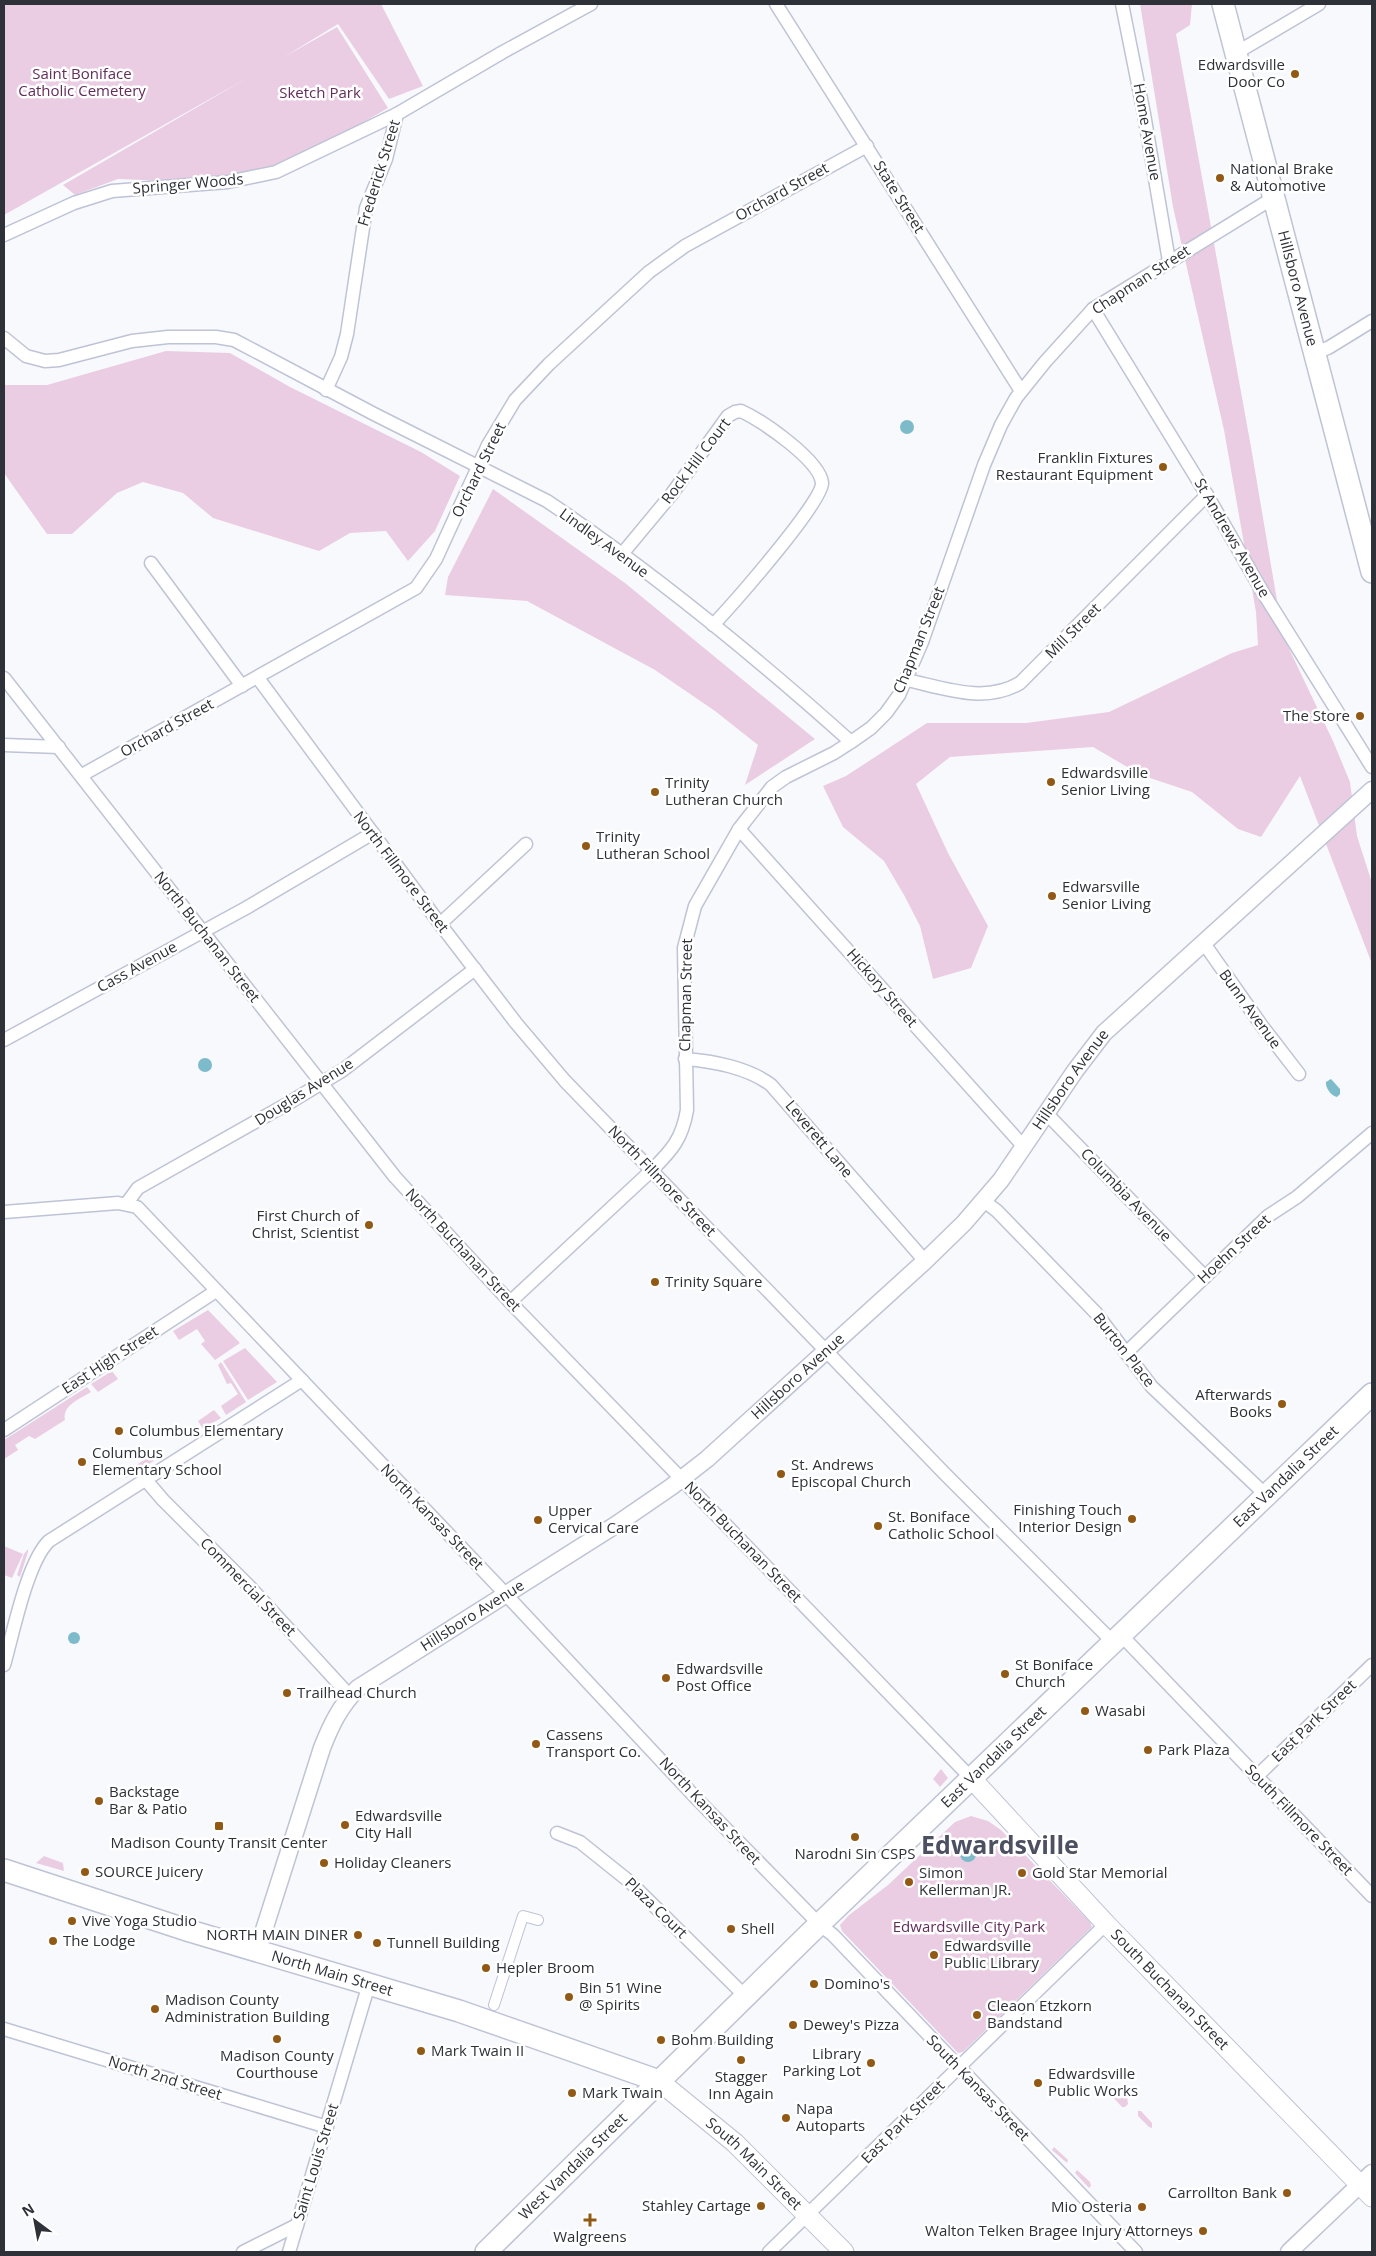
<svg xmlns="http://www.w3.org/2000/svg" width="1376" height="2256" viewBox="0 0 1376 2256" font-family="'Open Sans',sans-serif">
	<rect width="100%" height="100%" fill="#f8f9fd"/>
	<!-- green -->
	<g fill="#eacde3">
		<path d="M4 4H381L423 86 389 99 338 24 284 57 337 27 388 108 343 134 272 168 234 175 166 181 118 179 75 195 63 185 249 77 4 215Z"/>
		<path d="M1140 4H1192L1190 25 1176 34 1251 447 1283 636 1333 741 1350 782 1357 836 1372 883V964L1300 776 1261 837 1238 829 1192 792 1141 775 1093 747 950 757 916 784 948 853 988 926 971 968 933 979 920 926 904 895 884 861 843 827 823 786 846 776 927 723H1026L1109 712 1232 653 1258 645 1256 612 1224 430 1173 207Z"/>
		<path d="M166 351 230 353 290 387 421 452 460 476 435 531 408 561 386 531 350 533 319 551 213 518 183 493 143 482 117 493 72 534H47L4 473V385H47Z"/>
		<path d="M493 489 625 583 815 739 745 785 758 745 715 711 655 670 527 601 445 595 448 577Z"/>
		<path d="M208 1310 240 1343 215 1360 201 1344 205 1341 197 1329 179 1340 173 1331Z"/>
		<path d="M245 1348 277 1382 248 1400 223 1361Z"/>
		<path d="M221 1362 246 1402 226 1415 221 1406 238 1394 231 1383 227 1384 218 1365Z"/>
		<path d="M112 1371 118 1379 98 1392 91 1384Z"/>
		<path d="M87 1387 91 1392C80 1399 62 1405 65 1420L35 1439 29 1436 15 1445 18 1450 4 1459V1440Z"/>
		<path d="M214 1410 221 1418 203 1429 198 1421Z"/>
		<path d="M153 1454 157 1459 126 1478 123 1474Z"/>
		<path d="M4 1546 23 1554 12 1578 4 1575Z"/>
		<path d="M28 1549V1552L20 1577 17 1575 24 1554Z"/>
		<path d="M941 1769 948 1778 940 1787 933 1779Z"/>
		<path d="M971 1816 988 1821 1001 1830 1090 1922 1092 1927 963 2052 958 2053 842 1931 840 1925 848 1916 888 1885 955 1822Z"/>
		<path d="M44 1856 63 1863 64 1871 36 1863Z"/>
		<path d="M1116 2086 1127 2097 1128 2104 1125 2107H1122L1111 2095 1112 2087Z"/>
		<path d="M1138 2111H1141L1152 2123V2128L1149 2127 1138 2116Z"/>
		<path d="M1054 2147 1068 2160 1067 2163 1052 2150Z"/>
		<path d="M1077 2170 1090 2182 1091 2186 1089 2188 1075 2173Z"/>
	</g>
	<!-- water -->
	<g fill="#7dbbcb">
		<circle cx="907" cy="427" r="7"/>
		<circle cx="205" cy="1065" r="7"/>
		<path d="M1331 1079 1340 1089V1094L1337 1097C1331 1096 1325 1087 1326 1082Z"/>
		<circle cx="74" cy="1638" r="6"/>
		<circle cx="968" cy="1854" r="8"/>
	</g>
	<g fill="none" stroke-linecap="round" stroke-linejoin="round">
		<defs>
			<path id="pedestrian" d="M494 2005 523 1916 538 1920"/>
			<g id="minor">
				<path d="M776 4 1021 391"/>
				<path d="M1122 4 1144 114 1169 261"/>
				<path d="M1236 53 1319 4"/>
				<path d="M4 235 74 203 112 191 228 182 276 172 397 114"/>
				<path d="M1093 309 1207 495 1262 591 1372 767"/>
				<path d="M4 338 26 356 45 361 59 360 132 341 168 337H216L234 340 374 414 547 501C654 573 755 656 851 742"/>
				<path d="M1314 353 1328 348 1372 321"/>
				<path d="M326 390 341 357 347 334 366 208 386 159 397 114 503 52 591 4"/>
				<path d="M622 554 671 495 728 416 735 412 741 411C761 420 820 460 822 483 823 502 731 606 713 625"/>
				<path d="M151 563 242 686"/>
				<path d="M4 678 395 1177 510 1302 972 1779"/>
				<path d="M258 678 440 924 516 1023 565 1081 945 1474 1114 1643"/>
				<path d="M907 680C944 688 985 704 1020 683L1207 495"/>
				<path d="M4 745 59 747"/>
				<path d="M82 775 416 588 436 559 488 445 515 400 549 364 649 272 685 246 867 146"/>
				<path d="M739 829 1024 1147"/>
				<path d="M440 924 526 844"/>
				<path d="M1203 942 1262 1026 1299 1074"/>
				<path d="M4 1040 246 908 373 833"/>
				<path d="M685 1059C713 1061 749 1068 771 1085L925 1261"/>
				<path d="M1046 1113 1205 1277"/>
				<path d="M984 1201 997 1211 1096 1313 1152 1387 1267 1496"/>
				<path d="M127 1203 138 1188 287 1104 343 1070 475 969"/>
				<path d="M4 1212 118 1203 137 1207 497 1585 696 1798 819 1924 833 1935 1136 2252"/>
				<path d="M510 1302 652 1170C672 1150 682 1139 687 1110L684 948 695 906 739 829 772 787 786 777 834 753 851 742 871 728 886 713 899 695 922 642 984 465 1001 425 1016 398 1045 362 1093 309 1273 198"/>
				<path d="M1126 1353 1268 1216 1297 1197 1372 1133"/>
				<path d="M4 1430 216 1291"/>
				<path d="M145 1479 163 1500 250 1587 350 1696"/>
				<path d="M1122 1636 1372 1896"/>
				<path d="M4 1665C13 1634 27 1562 49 1541L302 1380"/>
				<path d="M1256 1777 1372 1665"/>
				<path d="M557 1833 580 1842 630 1882 745 1996"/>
				<path d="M4 2029 327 2127"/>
				<path d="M243 2252 297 2225"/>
				<path d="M289 2252 369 1984"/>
				<path d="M769 2252 1106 1924"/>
			</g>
			<g id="tertiary">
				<path id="s1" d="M257 1952 322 1748C331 1725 340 1706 358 1688L614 1526 671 1487 707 1459 925 1261 964 1223 1001 1180 1075 1071 1104 1033 1372 790"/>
				<path d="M1289 2252 1372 2173"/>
			</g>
			<g id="secondary">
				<path id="s2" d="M972 1779 1106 1924 1372 2197"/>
				<path id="s3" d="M659 2081 735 2143 844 2252"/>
			</g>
			<g id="primary">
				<path id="s4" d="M1223 4 1372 572"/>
				<path id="s5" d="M4 1870 190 1931 459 2011 659 2081"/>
				<path id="s6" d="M486 2252 808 1935 1372 1394"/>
			</g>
		</defs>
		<!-- pedestrian casing -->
		<use href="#pedestrian" stroke="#bec3d6" stroke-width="12"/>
		<!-- minor casing -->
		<use href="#minor" stroke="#bec3d6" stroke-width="15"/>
		<!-- tertiary casing -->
		<use href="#tertiary" stroke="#bec3d6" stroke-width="19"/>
		<!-- secondary casing -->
		<use href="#secondary" stroke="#bec3d6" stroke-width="21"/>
		<!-- primary casing -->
		<use href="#primary" stroke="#bec3d6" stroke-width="24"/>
		<!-- pedestrian -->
		<use href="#pedestrian" stroke="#fff" stroke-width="10"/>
		<!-- minor -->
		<use href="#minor" stroke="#fff" stroke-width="12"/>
		<!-- tertiary -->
		<use href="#tertiary" stroke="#fff" stroke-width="16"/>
		<!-- secondary -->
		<use href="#secondary" stroke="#fff" stroke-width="19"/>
		<!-- primary -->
		<use href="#primary" stroke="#fff" stroke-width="21"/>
	</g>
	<!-- markers -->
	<g fill="#925915" stroke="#fff" stroke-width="2">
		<circle cx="1295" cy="74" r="5"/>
		<circle cx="1220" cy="178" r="5"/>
		<circle cx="1163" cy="467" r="5"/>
		<circle cx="1360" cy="716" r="5"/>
		<circle cx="1051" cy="782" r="5"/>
		<circle cx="655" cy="792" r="5"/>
		<circle cx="586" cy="846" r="5"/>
		<circle cx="1052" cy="896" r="5"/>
		<circle cx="369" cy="1225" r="5"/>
		<circle cx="655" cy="1282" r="5"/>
		<circle cx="1282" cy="1404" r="5"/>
		<circle cx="119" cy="1431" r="5"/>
		<circle cx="82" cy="1462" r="5"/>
		<circle cx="781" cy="1474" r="5"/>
		<circle cx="1132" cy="1519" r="5"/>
		<circle cx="538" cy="1520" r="5"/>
		<circle cx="878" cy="1526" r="5"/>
		<circle cx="1005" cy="1674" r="5"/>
		<circle cx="666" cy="1678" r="5"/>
		<circle cx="287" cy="1693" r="5"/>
		<circle cx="1085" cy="1711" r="5"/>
		<circle cx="536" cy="1744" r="5"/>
		<circle cx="1148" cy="1750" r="5"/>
		<circle cx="99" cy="1801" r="5"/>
		<circle cx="345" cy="1825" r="5"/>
		<rect x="214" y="1821" width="10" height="10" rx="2.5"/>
		<circle cx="855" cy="1837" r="5"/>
		<circle cx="324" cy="1863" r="5"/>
		<circle cx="85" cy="1872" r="5"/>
		<circle cx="1022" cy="1873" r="5"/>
		<circle cx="909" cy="1882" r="5"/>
		<circle cx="72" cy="1921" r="5"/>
		<circle cx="731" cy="1929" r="5"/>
		<circle cx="358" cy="1935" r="5"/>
		<circle cx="53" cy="1941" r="5"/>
		<circle cx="377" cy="1943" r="5"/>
		<circle cx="934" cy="1955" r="5"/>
		<circle cx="486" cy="1968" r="5"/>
		<circle cx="814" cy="1984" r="5"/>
		<circle cx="569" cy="1997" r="5"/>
		<circle cx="155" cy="2009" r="5"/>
		<circle cx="977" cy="2015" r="5"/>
		<circle cx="793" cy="2025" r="5"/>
		<circle cx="277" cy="2039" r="5"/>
		<circle cx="661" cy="2040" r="5"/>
		<circle cx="421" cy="2051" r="5"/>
		<circle cx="741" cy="2060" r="5"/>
		<circle cx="871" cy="2063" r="5"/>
		<circle cx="1038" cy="2083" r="5"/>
		<circle cx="572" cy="2093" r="5"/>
		<circle cx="786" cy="2118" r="5"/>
		<circle cx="1287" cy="2193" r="5"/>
		<circle cx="761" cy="2206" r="5"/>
		<circle cx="1142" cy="2207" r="5"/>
		<path d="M587.5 2212.5h5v5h5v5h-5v5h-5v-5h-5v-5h5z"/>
		<circle cx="1203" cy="2231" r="5"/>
	</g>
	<g text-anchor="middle" stroke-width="5" stroke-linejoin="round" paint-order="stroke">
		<!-- poi labels -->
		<g font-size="15" fill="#2f3138" stroke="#fff" text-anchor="start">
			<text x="1285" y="70" text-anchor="end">Edwardsville<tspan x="1285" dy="17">Door Co</tspan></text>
			<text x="1230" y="174">National Brake<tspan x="1230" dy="17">&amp; Automotive</tspan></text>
			<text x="1153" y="463" text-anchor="end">Franklin Fixtures<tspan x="1153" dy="17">Restaurant Equipment</tspan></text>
			<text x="1350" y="721" text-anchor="end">The Store</text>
			<text x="1061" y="778">Edwardsville<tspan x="1061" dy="17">Senior Living</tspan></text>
			<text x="665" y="788">Trinity<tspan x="665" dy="17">Lutheran Church</tspan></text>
			<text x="596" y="842">Trinity<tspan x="596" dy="17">Lutheran School</tspan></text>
			<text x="1062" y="892">Edwarsville<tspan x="1062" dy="17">Senior Living</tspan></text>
			<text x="359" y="1221" text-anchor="end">First Church of<tspan x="359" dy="17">Christ, Scientist</tspan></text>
			<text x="665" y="1287">Trinity Square</text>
			<text x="1272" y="1400" text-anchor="end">Afterwards<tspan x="1272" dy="17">Books</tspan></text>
			<text x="129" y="1436">Columbus Elementary</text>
			<text x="92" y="1458">Columbus<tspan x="92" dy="17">Elementary School</tspan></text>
			<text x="791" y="1470">St. Andrews<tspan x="791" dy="17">Episcopal Church</tspan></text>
			<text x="1122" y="1515" text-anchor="end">Finishing Touch<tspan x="1122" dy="17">Interior Design</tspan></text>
			<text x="548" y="1516">Upper<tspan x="548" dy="17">Cervical Care</tspan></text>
			<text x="888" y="1522">St. Boniface<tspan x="888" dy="17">Catholic School</tspan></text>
			<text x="1015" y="1670">St Boniface<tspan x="1015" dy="17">Church</tspan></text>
			<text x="676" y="1674">Edwardsville<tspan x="676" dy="17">Post Office</tspan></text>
			<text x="297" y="1698">Trailhead Church</text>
			<text x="1095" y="1716">Wasabi</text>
			<text x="546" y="1740">Cassens<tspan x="546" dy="17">Transport Co.</tspan></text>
			<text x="1158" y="1755">Park Plaza</text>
			<text x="109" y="1797">Backstage<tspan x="109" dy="17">Bar &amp; Patio</tspan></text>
			<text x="355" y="1821">Edwardsville<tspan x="355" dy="17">City Hall</tspan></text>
			<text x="219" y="1848" text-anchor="middle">Madison County Transit Center</text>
			<text x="855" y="1859" text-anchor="middle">Narodni Sin CSPS</text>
			<text x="334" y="1868">Holiday Cleaners</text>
			<text x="95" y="1877">SOURCE Juicery</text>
			<text x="919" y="1878">Simon<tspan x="919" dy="17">Kellerman JR.</tspan></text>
			<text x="1032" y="1878">Gold Star Memorial</text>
			<text x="82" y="1926">Vive Yoga Studio</text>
			<text x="741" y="1934">Shell</text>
			<text x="348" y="1940" text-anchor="end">NORTH MAIN DINER</text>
			<text x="63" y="1946">The Lodge</text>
			<text x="387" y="1948">Tunnell Building</text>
			<text x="944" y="1951">Edwardsville<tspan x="944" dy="17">Public Library</tspan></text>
			<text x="496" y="1973">Hepler Broom</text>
			<text x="824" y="1989">Domino's</text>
			<text x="579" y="1993">Bin 51 Wine<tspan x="579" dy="17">@ Spirits</tspan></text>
			<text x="165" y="2005">Madison County<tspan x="165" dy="17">Administration Building</tspan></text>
			<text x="987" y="2011">Cleaon Etzkorn<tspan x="987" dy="17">Bandstand</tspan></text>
			<text x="803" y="2030">Dewey's Pizza</text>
			<text x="671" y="2045">Bohm Building</text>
			<text x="431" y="2056">Mark Twain II</text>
			<text x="861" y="2059" text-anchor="end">Library<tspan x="861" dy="17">Parking Lot</tspan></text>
			<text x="277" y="2061" text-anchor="middle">Madison County<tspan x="277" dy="17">Courthouse</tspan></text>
			<text x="1048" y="2079">Edwardsville<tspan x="1048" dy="17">Public Works</tspan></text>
			<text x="741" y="2082" text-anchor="middle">Stagger<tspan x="741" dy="17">Inn Again</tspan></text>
			<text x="582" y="2098">Mark Twain</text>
			<text x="796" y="2114">Napa<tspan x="796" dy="17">Autoparts</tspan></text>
			<text x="1277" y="2198" text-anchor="end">Carrollton Bank</text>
			<text x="751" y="2211" text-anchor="end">Stahley Cartage</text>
			<text x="1132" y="2212" text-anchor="end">Mio Osteria</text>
			<text x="1193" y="2236" text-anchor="end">Walton Telken Bragee Injury Attorneys</text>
			<text x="590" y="2242" text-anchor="middle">Walgreens</text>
		</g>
		<!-- park labels -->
		<g font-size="15" fill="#632d59" stroke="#fff">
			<text x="82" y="79">Saint Boniface<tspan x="82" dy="17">Catholic Cemetery</tspan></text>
			<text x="320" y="98">Sketch Park</text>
			<text x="969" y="1932">Edwardsville City Park</text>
		</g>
		<!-- street labels -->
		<g font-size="15" fill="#2f3138" stroke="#fff">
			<text transform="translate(1147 132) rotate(80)" y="5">Home Avenue</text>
			<text transform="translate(379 173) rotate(-73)" y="5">Frederick Street</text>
			<text transform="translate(188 184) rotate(-5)" y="5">Springer Woods</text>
			<text transform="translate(782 192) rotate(-29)" y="5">Orchard Street</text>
			<text transform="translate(899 197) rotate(58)" y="5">State Street</text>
			<text transform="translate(1141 280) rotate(-33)" y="5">Chapman Street</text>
			<text dy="5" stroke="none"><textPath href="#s4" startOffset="294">Hillsboro Avenue</textPath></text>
			<text transform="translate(696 461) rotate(-53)" y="5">Rock Hill Court</text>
			<text transform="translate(479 470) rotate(-64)" y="5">Orchard Street</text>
			<text transform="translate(1232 538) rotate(60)" y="5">St Andrews Avenue</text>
			<text transform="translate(604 543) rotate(36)" y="5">Lindley Avenue</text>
			<text transform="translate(1073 631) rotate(-45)" y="5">Mill Street</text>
			<text transform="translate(919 640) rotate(-68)" y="5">Chapman Street</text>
			<text transform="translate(167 728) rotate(-29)" y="5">Orchard Street</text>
			<text transform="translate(401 872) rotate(53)" y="5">North Fillmore Street</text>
			<text transform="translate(207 937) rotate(52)" y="5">North Buchanan Street</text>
			<text transform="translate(137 967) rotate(-29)" y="5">Cass Avenue</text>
			<text transform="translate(882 988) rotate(49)" y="5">Hickory Street</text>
			<text transform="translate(686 995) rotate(-89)" y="5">Chapman Street</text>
			<text transform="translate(1250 1009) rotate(54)" y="5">Bunn Avenue</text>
			<text dy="5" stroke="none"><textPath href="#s1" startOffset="1230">Hillsboro Avenue</textPath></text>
			<text transform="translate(304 1092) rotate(-32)" y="5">Douglas Avenue</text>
			<text transform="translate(819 1139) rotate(50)" y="5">Leverett Lane</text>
			<text transform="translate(662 1181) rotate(46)" y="5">North Fillmore Street</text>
			<text transform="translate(1126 1195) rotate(46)" y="5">Columbia Avenue</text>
			<text transform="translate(1234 1249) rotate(-43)" y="5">Hoehn Street</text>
			<text transform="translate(463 1250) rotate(47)" y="5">North Buchanan Street</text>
			<text transform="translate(1124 1350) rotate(52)" y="5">Burton Place</text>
			<text transform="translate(110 1360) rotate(-33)" y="5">East High Street</text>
			<text dy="5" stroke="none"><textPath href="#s1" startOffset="825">Hillsboro Avenue</textPath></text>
			<text dy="5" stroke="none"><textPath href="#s6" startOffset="1114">East Vandalia Street</textPath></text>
			<text transform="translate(432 1517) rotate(46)" y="5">North Kansas Street</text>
			<text transform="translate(743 1542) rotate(46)" y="5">North Buchanan Street</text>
			<text transform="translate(248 1587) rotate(46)" y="5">Commercial Street</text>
			<text dy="5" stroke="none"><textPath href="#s1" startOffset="420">Hillsboro Avenue</textPath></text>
			<text transform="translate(1314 1721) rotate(-44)" y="5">East Park Street</text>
			<text dy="5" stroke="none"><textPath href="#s6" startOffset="709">East Vandalia Street</textPath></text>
			<text transform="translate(710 1811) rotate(47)" y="5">North Kansas Street</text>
			<text transform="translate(1299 1820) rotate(46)" y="5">South Fillmore Street</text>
			<text transform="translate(656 1908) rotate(44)" y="5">Plaza Court</text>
			<text dy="5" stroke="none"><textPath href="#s5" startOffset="344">North Main Street</textPath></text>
			<text dy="5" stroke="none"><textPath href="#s2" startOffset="289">South Buchanan Street</textPath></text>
			<text transform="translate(165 2078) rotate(17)" y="5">North 2nd Street</text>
			<text transform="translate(978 2088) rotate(46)" y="5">South Kansas Street</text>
			<text transform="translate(903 2122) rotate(-45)" y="5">East Park Street</text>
			<text transform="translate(316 2162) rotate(-73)" y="5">Saint Louis Street</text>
			<text dy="5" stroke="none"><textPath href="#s3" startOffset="126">South Main Street</textPath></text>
			<text dy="5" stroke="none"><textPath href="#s6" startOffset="122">West Vandalia Street</textPath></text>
		</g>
		<!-- town labels -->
		<g font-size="25" font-weight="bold" fill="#4d5061" stroke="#fff">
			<text x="1000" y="1854">Edwardsville</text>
		</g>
	</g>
	<!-- border -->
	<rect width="1376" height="2256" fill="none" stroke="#2f3138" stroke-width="10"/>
	<!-- north arrow -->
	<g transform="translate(35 2221) rotate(328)" stroke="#ffffff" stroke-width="4" paint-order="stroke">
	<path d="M0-4L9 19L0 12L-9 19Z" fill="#2f3138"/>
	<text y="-8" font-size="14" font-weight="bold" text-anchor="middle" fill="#2f3138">N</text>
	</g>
</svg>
